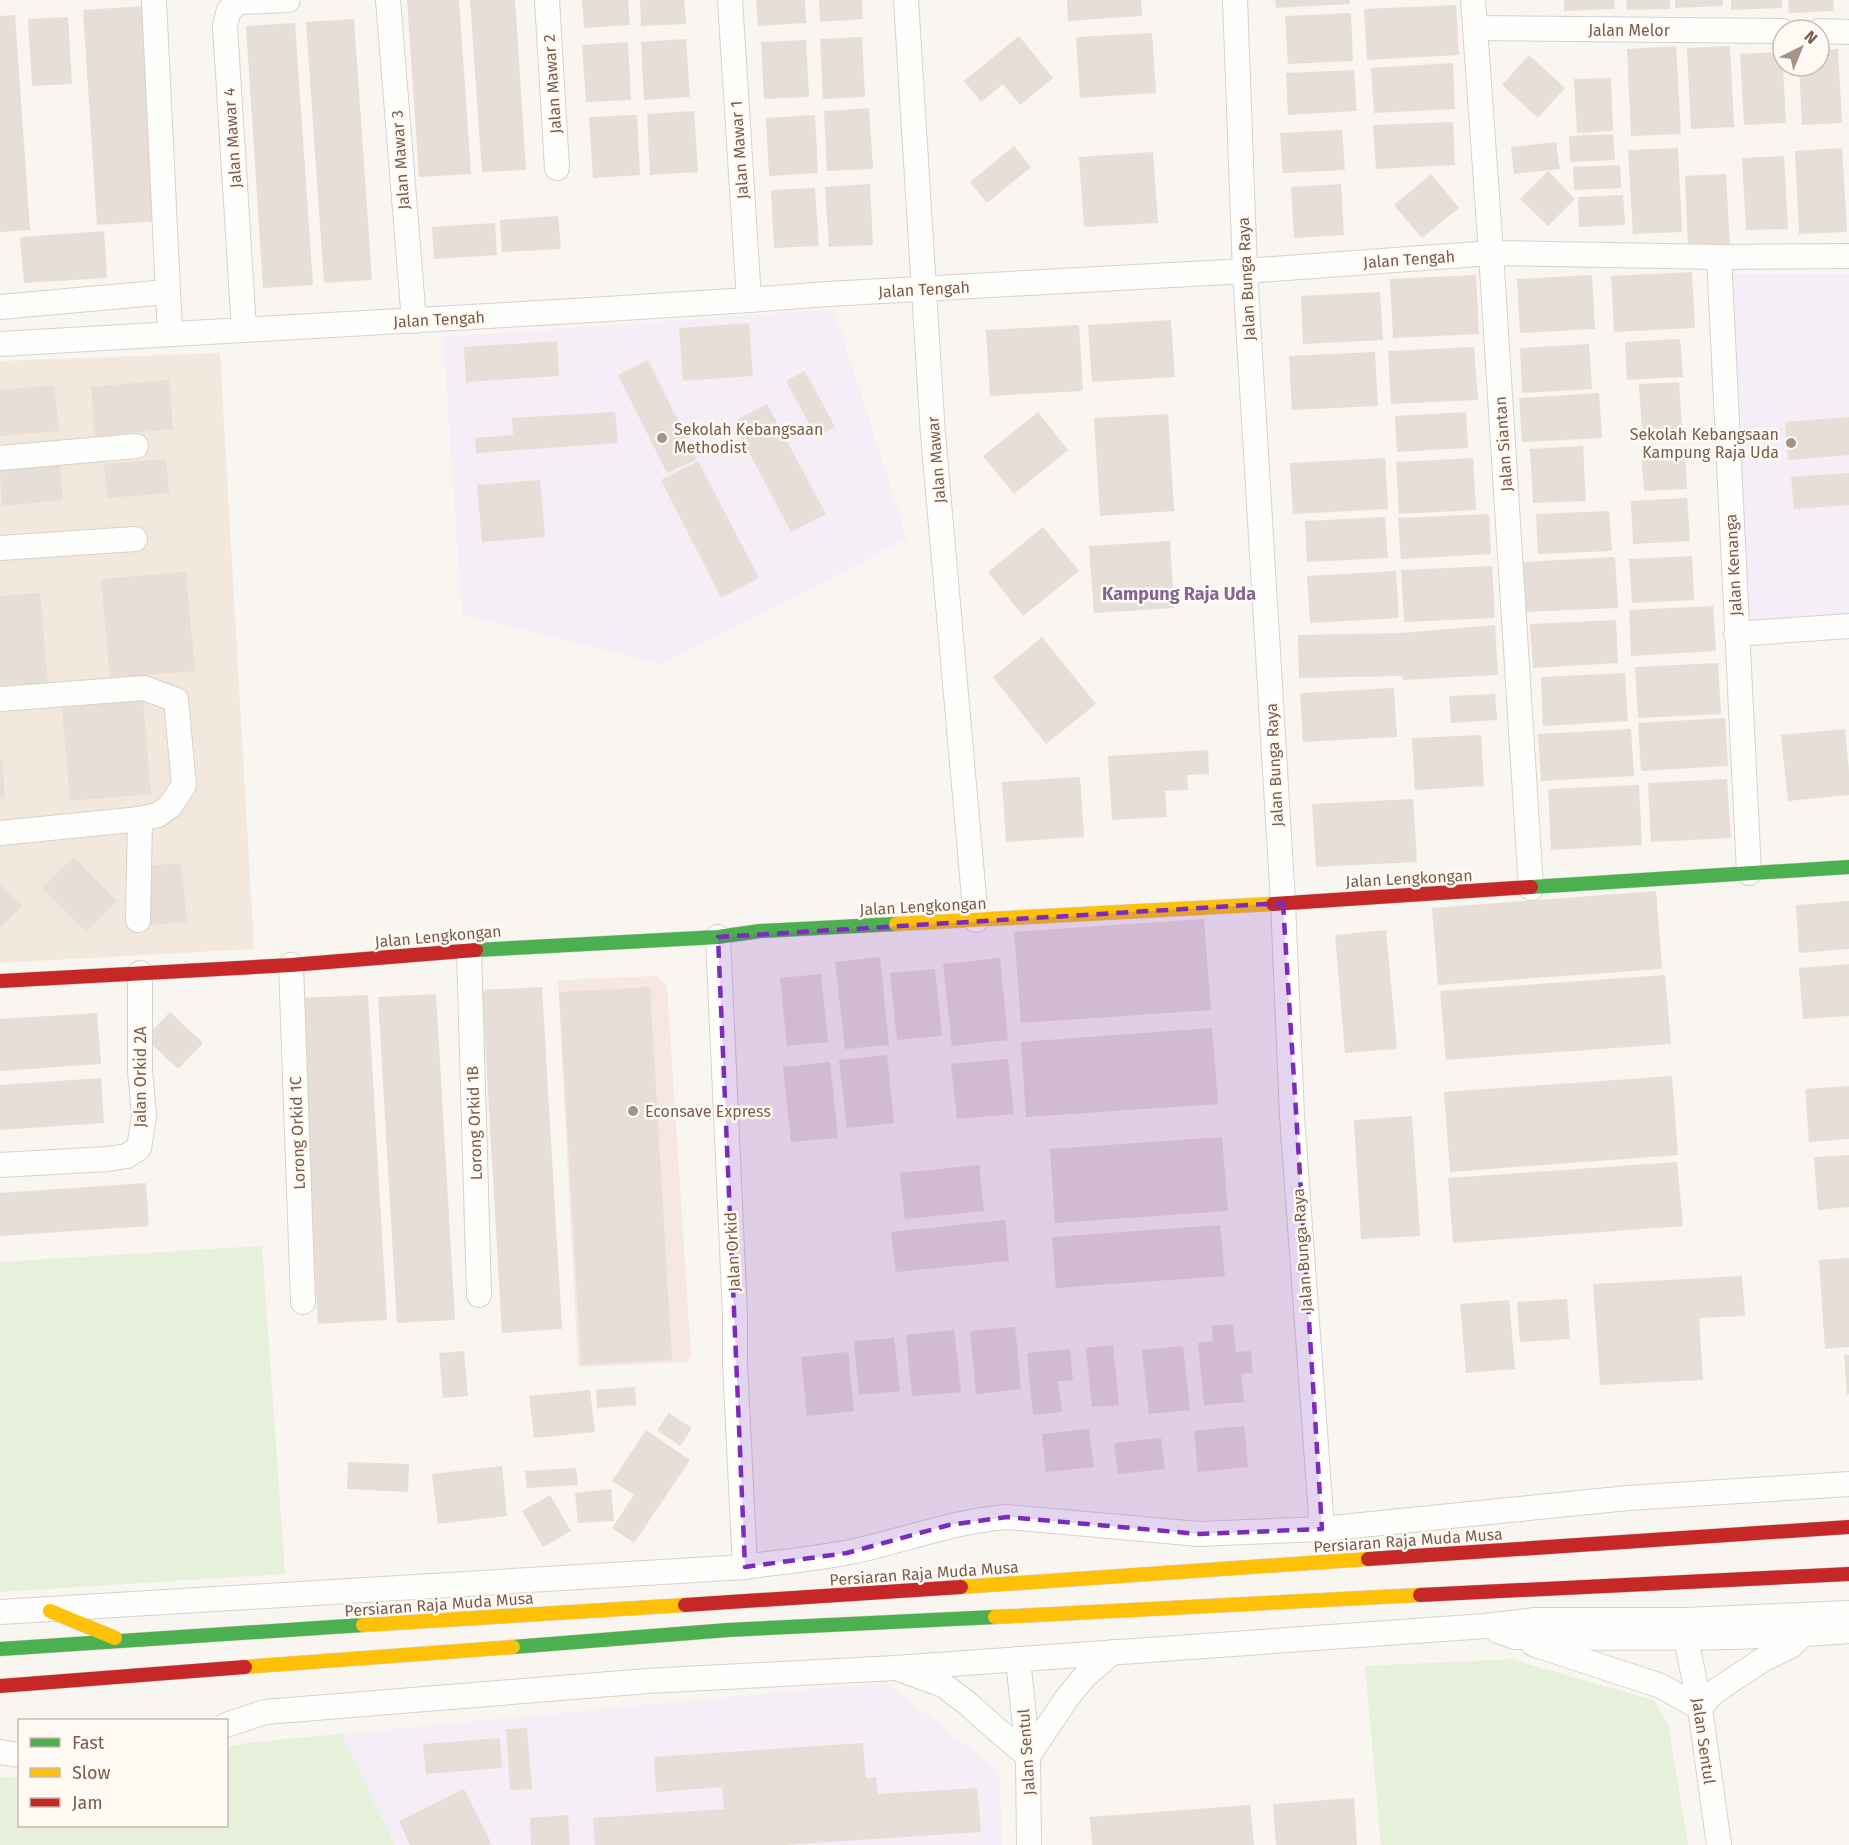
<svg xmlns="http://www.w3.org/2000/svg" width="1849" height="1845" viewBox="0 0 1849 1845" font-family="'Fira Sans',sans-serif">
	<rect width="100%" height="100%" fill="#f9f5f0"/>
	<!-- residential -->
	<path fill="#f2e8de" d="M220 353 254 949 0 963V361Z"/>
	<!-- commercial -->
	<path fill="#f6e8e1" d="M657 976 667 986 691 1356 686 1362 578 1367 558 980Z"/>
	<!-- education -->
	<g fill="#f6eef6">
		<path d="M1727 274H1849V613L1739 621Z"/>
		<path d="M834 309 907 539 662 664 462 615 443 337Z"/>
		<path d="M884 1682 999 1770 1003 1845H0V1777L19 1778 20 1826H226L227 1747 246 1743Z"/>
	</g>
	<!-- green -->
	<g fill="#e7f0db">
		<path d="M262 1246 285 1574 0 1592V1262Z"/>
		<path d="M1510 1659 1653 1700 1668 1723 1688 1845H1381L1365 1666Z"/>
		<path d="M341 1734 395 1845H0V1777L19 1778 20 1826H226L227 1747 246 1743Z"/>
	</g>
	<!-- building -->
	<g fill="#e6ded7">
		<path d="M407 0H459L471 174 419 177Z"/>
		<path d="M470 0H515L526 170 482 172Z"/>
		<path d="M582 0H628L630 25 584 28Z"/>
		<path d="M640 0H684L686 24 641 26Z"/>
		<path d="M756 0H805L806 23 758 26Z"/>
		<path d="M819 0H862L863 19 820 22Z"/>
		<path d="M1067 0H1141L1142 16 1068 21Z"/>
		<path d="M1275 0H1350V4L1276 8Z"/>
		<path d="M1564 0H1614L1615 9 1564 11Z"/>
		<path d="M1626 0H1670V9L1627 10Z"/>
		<path d="M1675 0H1723V6L1675 8Z"/>
		<path d="M1731 0H1782V8L1731 10Z"/>
		<path d="M1788 0H1833L1834 11 1789 13Z"/>
		<path d="M1456 5 1459 55 1367 60 1364 9Z"/>
		<path d="M144 6 159 221 97 225 83 10Z"/>
		<path d="M1351 13 1353 61 1288 64 1285 16Z"/>
		<path d="M15 15 30 230 0 232V16Z"/>
		<path d="M68 17 72 84 32 86 28 19Z"/>
		<path d="M354 19 372 280 324 283 306 22Z"/>
		<path d="M295 23 313 285 263 288 246 26Z"/>
		<path d="M1152 33 1156 93 1080 98 1076 37Z"/>
		<path d="M1019 36 1053 78 1020 105 1003 84 981 102 964 81Z"/>
		<path d="M862 37 865 97 823 99 820 39Z"/>
		<path d="M686 39 690 97 644 100 641 42Z"/>
		<path d="M806 40 809 97 764 99 761 42Z"/>
		<path d="M628 42 631 100 586 102 582 45Z"/>
		<path d="M1676 46 1681 134 1631 136 1627 49Z"/>
		<path d="M1730 46 1734 127 1691 129 1687 48Z"/>
		<path d="M1838 49 1842 123 1802 125 1799 66H1819V50Z"/>
		<path d="M1782 52 1786 123 1744 125 1740 54Z"/>
		<path d="M1529 55 1565 88 1538 118 1502 85Z"/>
		<path d="M1453 63 1455 109 1374 113 1371 68Z"/>
		<path d="M1354 70 1357 111 1288 115 1286 73Z"/>
		<path d="M1611 78 1613 131 1577 133 1574 79Z"/>
		<path d="M869 108 873 169 827 171 824 111Z"/>
		<path d="M694 111 698 172 650 175 647 114Z"/>
		<path d="M637 115 640 175 593 178 589 117Z"/>
		<path d="M815 115 818 173 769 176 766 118Z"/>
		<path d="M1453 122 1455 165 1376 169 1373 125Z"/>
		<path d="M1342 130 1345 170 1283 173 1280 133Z"/>
		<path d="M1613 134 1615 160 1570 162 1569 136Z"/>
		<path d="M1556 142 1560 169 1514 174 1511 147Z"/>
		<path d="M1014 146 1031 167 987 203 970 182Z"/>
		<path d="M1678 148 1682 232 1633 234 1628 150Z"/>
		<path d="M1842 148 1847 232 1799 234 1795 151Z"/>
		<path d="M1153 152 1158 223 1084 227 1079 157Z"/>
		<path d="M1784 156 1788 229 1746 230 1742 158Z"/>
		<path d="M1620 165 1621 188 1574 190 1573 167Z"/>
		<path d="M1548 171 1575 199 1548 226 1520 199Z"/>
		<path d="M1431 174 1459 208 1422 238 1394 205Z"/>
		<path d="M1726 174 1730 245 1688 247 1685 176Z"/>
		<path d="M870 184 873 245 829 247 825 187Z"/>
		<path d="M1341 184 1344 235 1294 238 1291 187Z"/>
		<path d="M815 188 819 246 774 248 771 190Z"/>
		<path d="M1623 195 1625 225 1579 227 1578 197Z"/>
		<path d="M558 216 561 249 502 252 500 220Z"/>
		<path d="M495 223 497 255 434 259 432 227Z"/>
		<path d="M104 231 107 278 24 283 20 237Z"/>
		<path d="M1692 272 1695 328 1614 332 1611 276Z"/>
		<path d="M1476 275 1479 334 1393 338 1390 279Z"/>
		<path d="M1592 275 1595 329 1520 333 1517 279Z"/>
		<path d="M1380 292 1383 340 1303 344 1301 296Z"/>
		<path d="M1171 320 1175 377 1092 382 1088 325Z"/>
		<path d="M749 323 753 376 683 381 679 328Z"/>
		<path d="M1079 325 1083 391 990 396 986 330Z"/>
		<path d="M1680 339 1683 377 1627 380 1625 342Z"/>
		<path d="M557 341 559 376 466 382 464 347Z"/>
		<path d="M1589 344 1592 389 1522 393 1520 348Z"/>
		<path d="M1474 347 1478 400 1391 404 1388 351Z"/>
		<path d="M1375 352 1378 406 1292 410 1289 356Z"/>
		<path d="M648 360 697 459 667 473 618 375Z"/>
		<path d="M805 371 835 427 816 437 786 381Z"/>
		<path d="M169 380 173 429 95 436 91 387Z"/>
		<path d="M1679 382 1682 429 1642 431 1639 384Z"/>
		<path d="M54 385 59 431 0 436V390Z"/>
		<path d="M1599 393 1602 438 1522 442 1519 398Z"/>
		<path d="M767 404 826 514 791 532 733 422Z"/>
		<path d="M615 412 618 443 476 453 475 438 513 435 512 418Z"/>
		<path d="M1038 412 1068 450 1014 494 983 456Z"/>
		<path d="M1466 412 1468 448 1397 452 1395 416Z"/>
		<path d="M1168 414 1174 511 1100 516 1094 418Z"/>
		<path d="M1849 417V455L1788 460 1785 422Z"/>
		<path d="M1583 446 1586 501 1533 503 1530 449Z"/>
		<path d="M1685 447 1687 489 1644 491 1641 450Z"/>
		<path d="M1385 458 1388 509 1293 514 1290 463Z"/>
		<path d="M1473 458 1476 510 1399 514 1396 462Z"/>
		<path d="M166 459 169 493 107 498 104 464Z"/>
		<path d="M698 461 759 578 721 598 661 480Z"/>
		<path d="M60 465 63 500 2 506 0 470Z"/>
		<path d="M1849 473V505L1794 509 1791 477Z"/>
		<path d="M540 480 545 537 482 542 477 485Z"/>
		<path d="M1687 498 1690 541 1633 544 1631 501Z"/>
		<path d="M1609 511 1612 551 1538 554 1536 514Z"/>
		<path d="M1489 514 1491 554 1401 559 1398 518Z"/>
		<path d="M1385 517 1388 558 1307 562 1305 521Z"/>
		<path d="M1043 527 1079 571 1023 616 988 572Z"/>
		<path d="M1170 541 1174 608 1094 613 1089 546Z"/>
		<path d="M1692 556 1694 600 1632 603 1629 559Z"/>
		<path d="M1615 557 1618 608 1525 612 1522 562Z"/>
		<path d="M1492 566 1495 618 1404 622 1401 570Z"/>
		<path d="M1396 571 1399 618 1310 623 1307 576Z"/>
		<path d="M186 572 195 671 110 678 101 579Z"/>
		<path d="M40 593 48 686 0 690V596Z"/>
		<path d="M1713 606 1716 651 1631 656 1629 610Z"/>
		<path d="M1616 620 1618 663 1533 668 1530 624Z"/>
		<path d="M1495 625 1498 675 1404 680 1402 676 1299 678 1298 635 1401 633Z"/>
		<path d="M1042 637 1096 704 1046 744 993 677Z"/>
		<path d="M1718 663 1721 714 1638 718 1635 667Z"/>
		<path d="M1625 673 1628 721 1543 726 1541 677Z"/>
		<path d="M1394 688 1397 737 1303 742 1300 693Z"/>
		<path d="M1495 694 1497 720 1451 723 1449 696Z"/>
		<path d="M143 700 151 794 70 801 62 706Z"/>
		<path d="M1725 718 1728 766 1641 771 1638 723Z"/>
		<path d="M1631 729 1634 776 1541 781 1538 734Z"/>
		<path d="M1845 729 1849 771V795L1788 801 1781 735Z"/>
		<path d="M1481 735 1484 786 1415 790 1412 738Z"/>
		<path d="M1208 750 1209 774 1187 775 1188 790 1165 791 1167 817 1112 820 1108 756Z"/>
		<path d="M0 759H2L5 797H0Z"/>
		<path d="M1080 777 1084 837 1006 842 1002 782Z"/>
		<path d="M1727 779 1731 838 1651 842 1648 783Z"/>
		<path d="M1639 785 1642 845 1551 850 1548 789Z"/>
		<path d="M1413 799 1417 862 1316 867 1312 804Z"/>
		<path d="M74 857 117 901 86 932 42 888Z"/>
		<path d="M181 863 187 922 150 925 144 866Z"/>
		<path d="M0 883 22 906 0 927Z"/>
		<path d="M1656 891 1662 969 1438 985 1432 908Z"/>
		<path d="M1849 901V949L1799 953 1796 905Z"/>
		<path d="M1204 919 1211 1010 1021 1023 1014 932Z"/>
		<path d="M1386 930 1397 1049 1345 1053 1335 935Z"/>
		<path d="M880 957 889 1045 845 1049 835 962Z"/>
		<path d="M1000 958 1008 1040 952 1046 943 964Z"/>
		<path d="M1849 964V1016L1803 1019 1799 968Z"/>
		<path d="M935 969 942 1036 897 1040 890 973Z"/>
		<path d="M821 974 828 1042 787 1046 780 978Z"/>
		<path d="M1665 975 1671 1044 1446 1060 1440 991Z"/>
		<path d="M542 987 562 1329 502 1333 482 990Z"/>
		<path d="M650 987 672 1360 581 1365 559 992Z"/>
		<path d="M436 994 455 1320 397 1323 378 997Z"/>
		<path d="M368 995 387 1320 318 1324 299 998Z"/>
		<path d="M170 1012 203 1043 178 1069 145 1038Z"/>
		<path d="M97 1013 101 1064 0 1071V1019Z"/>
		<path d="M1212 1028 1218 1104 1026 1117 1021 1042Z"/>
		<path d="M887 1055 894 1123 847 1128 839 1060Z"/>
		<path d="M1008 1059 1014 1114 957 1119 951 1064Z"/>
		<path d="M830 1062 838 1138 791 1142 783 1067Z"/>
		<path d="M1672 1076 1678 1155 1450 1172 1444 1092Z"/>
		<path d="M101 1078 104 1123 0 1130V1085Z"/>
		<path d="M1849 1086V1139L1809 1142 1805 1089Z"/>
		<path d="M1412 1116 1420 1236 1361 1239 1354 1120Z"/>
		<path d="M1222 1137 1228 1211 1055 1223 1050 1149Z"/>
		<path d="M1849 1155V1207L1818 1210 1814 1157Z"/>
		<path d="M1677 1162 1683 1226 1453 1243 1448 1178Z"/>
		<path d="M979 1165 984 1211 905 1219 900 1173Z"/>
		<path d="M146 1183 149 1226 0 1236V1193Z"/>
		<path d="M1005 1220 1009 1261 896 1272 891 1232Z"/>
		<path d="M1220 1225 1225 1276 1056 1288 1052 1237Z"/>
		<path d="M1849 1258V1347L1825 1349 1819 1260Z"/>
		<path d="M1742 1276 1745 1316 1699 1318 1703 1380 1600 1385 1593 1284Z"/>
		<path d="M1567 1299 1570 1339 1520 1342 1517 1302Z"/>
		<path d="M1509 1300 1515 1369 1466 1373 1460 1304Z"/>
		<path d="M1233 1324 1236 1352 1251 1351 1253 1373 1241 1374 1244 1402 1204 1405 1198 1343 1213 1341 1212 1326Z"/>
		<path d="M1015 1327 1021 1389 976 1394 970 1331Z"/>
		<path d="M954 1330 961 1392 912 1396 906 1335Z"/>
		<path d="M894 1338 900 1391 859 1395 854 1341Z"/>
		<path d="M1113 1345 1119 1405 1092 1407 1086 1348Z"/>
		<path d="M1183 1346 1190 1410 1149 1414 1142 1350Z"/>
		<path d="M1070 1349 1073 1380 1058 1381 1062 1412 1033 1415 1027 1353Z"/>
		<path d="M464 1351 468 1396 443 1398 439 1353Z"/>
		<path d="M848 1352 854 1411 807 1416 801 1357Z"/>
		<path d="M1844 1355H1849V1394H1847Z"/>
		<path d="M635 1387 636 1405 597 1408 596 1390Z"/>
		<path d="M590 1390 595 1432 534 1438 529 1396Z"/>
		<path d="M669 1413 692 1428 680 1446 657 1430Z"/>
		<path d="M1244 1426 1248 1467 1198 1472 1194 1431Z"/>
		<path d="M1089 1429 1094 1467 1046 1472 1042 1434Z"/>
		<path d="M646 1430 690 1460 634 1543 612 1528 634 1495 612 1481Z"/>
		<path d="M1161 1438 1165 1469 1118 1474 1114 1443Z"/>
		<path d="M348 1462 409 1464 408 1492 347 1489Z"/>
		<path d="M502 1466 507 1516 438 1524 432 1474Z"/>
		<path d="M576 1468 578 1485 527 1488 525 1471Z"/>
		<path d="M611 1489 614 1521 578 1523 575 1493Z"/>
		<path d="M550 1495 571 1531 543 1547 522 1511Z"/>
		<path d="M527 1728 532 1789 510 1790 506 1729Z"/>
		<path d="M500 1738 502 1768 426 1774 423 1744Z"/>
		<path d="M863 1743 866 1778 876 1777 878 1794 977 1788 981 1832 783 1845H595L593 1818 724 1809 722 1787 656 1792 654 1757Z"/>
		<path d="M464 1789 492 1845H410L399 1821Z"/>
		<path d="M1354 1798 1357 1845H1276L1273 1804Z"/>
		<path d="M1250 1805 1254 1845H1092L1090 1817Z"/>
		<path d="M568 1815 570 1845H531L530 1818Z"/>
	</g>
	<g fill="none" stroke-linecap="round" stroke-linejoin="round">
		<defs>
			<g id="street">
				<path d="M154 0 170 333"/>
				<path d="M388 0 414 321"/>
				<path d="M547 0 557 168"/>
				<path d="M730 0 749 300"/>
				<path d="M906 0 933 435 976 920"/>
				<path d="M1235 0 1245 271 1283 903 1292 1116 1322 1529"/>
				<path d="M1473 0 1491 253 1531 888"/>
				<path d="M1475 28 1783 31"/>
				<path d="M1819 31 1849 32"/>
				<path d="M1719 257 1749 873"/>
				<path d="M0 307 167 292"/>
				<path d="M244 329 225 26 229 10 239 2 288 0"/>
				<path d="M0 344 591 310 749 300 828 294 1245 271 1491 253 1719 257 1849 256"/>
				<path d="M0 458 136 446"/>
				<path d="M0 548 135 539"/>
				<path d="M1736 634 1849 626"/>
				<path d="M0 699 144 688 176 700 184 785 170 806 158 815 140 819 0 833"/>
				<path d="M138 920 140 819"/>
				<path d="M718 937 735 1315V1363L745 1567"/>
				<path d="M469 950 479 1295"/>
				<path d="M291 965 303 1302"/>
				<path d="M0 1165 108 1159 127 1156 139 1148 144 1116 140 1070V973"/>
				<path d="M0 1612 745 1567C780 1562 815 1559 850 1552 903 1541 953 1521 1007 1517L1199 1534 1322 1529 1628 1498 1849 1484"/>
				<path d="M1686 1622V1638L1700 1708 1719 1845"/>
				<path d="M1498 1631 1515 1637C1626 1638 1738 1640 1849 1631"/>
				<path d="M1533 1644 1661 1686 1700 1708"/>
				<path d="M1018 1659 1028 1756 1029 1845"/>
				<path d="M902 1670 943 1685 967 1703 996 1729 1028 1756 1067 1698 1085 1676 1113 1652"/>
				<path d="M1700 1708 1712 1694 1726 1684 1764 1659 1791 1646 1802 1635"/>
				<path d="M226 1725 265 1712 647 1681 895 1668 1485 1626 1534 1620H1686L1849 1613"/>
				<path d="M0 1752 20 1755"/>
			</g>
			<g id="fast">
				<path d="M1531 887 1849 867"/>
				<path d="M476 950 718 937 760 931 896 924"/>
				<path d="M513 1647 728 1630 995 1617"/>
				<path d="M0 1649 363 1625"/>
			</g>
			<g id="slow">
				<path d="M896 924 1273 904"/>
				<path d="M961 1587 1368 1559"/>
				<path d="M50 1611 115 1638"/>
				<path d="M995 1617 1420 1595"/>
				<path d="M363 1625 685 1605"/>
				<path d="M245 1667 513 1647"/>
			</g>
			<g id="jam">
				<path d="M1273 904 1531 887"/>
				<path d="M0 981 291 965 476 950"/>
				<path d="M1368 1559 1849 1527"/>
				<path d="M1420 1595 1849 1574"/>
				<path d="M685 1605 961 1587"/>
				<path d="M0 1686 245 1667"/>
			</g>
		</defs>
		<!-- street casing -->
		<use href="#street" stroke="#d7d1cb" stroke-width="26"/>
		<!-- fast casing -->
		<use href="#fast" stroke="#d9d2cb" stroke-width="15"/>
		<!-- slow casing -->
		<use href="#slow" stroke="#d9d2cb" stroke-width="15"/>
		<!-- jam casing -->
		<use href="#jam" stroke="#d9d2cb" stroke-width="15"/>
		<!-- street -->
		<use href="#street" stroke="#fefefd" stroke-width="24"/>
		<!-- fast -->
		<use href="#fast" stroke="#4caf50" stroke-width="14"/>
		<!-- slow -->
		<use href="#slow" stroke="#ffc107" stroke-width="14"/>
		<!-- jam -->
		<use href="#jam" stroke="#c62828" stroke-width="14"/>
	</g>
	<!-- marked area -->
	<path fill="#7b2cbf" fill-opacity="0.2" stroke="#7b2cbf" stroke-width="4.5" stroke-dasharray="12 8" stroke-linejoin="round" d="M1283 903 1322 1529 1199 1534 1007 1517 949 1525 847 1553 745 1567 718 937Z"/>
	<!-- markers -->
	<g fill="#a69286" stroke="#fffaf3" stroke-width="2">
		<circle cx="662" cy="438" r="6"/>
		<circle cx="1791" cy="443" r="6"/>
		<circle cx="633" cy="1111" r="6"/>
	</g>
	<g text-anchor="middle" stroke-width="5" stroke-linejoin="round" paint-order="stroke">
		<!-- street labels -->
		<g font-size="16" fill="#7a5c4d" stroke="#fffaf3">
			<text x="1629" y="36">Jalan Melor</text>
			<text transform="translate(552 84) rotate(-94)" y="6">Jalan Mawar 2</text>
			<text transform="translate(232 138) rotate(-94)" y="6">Jalan Mawar 4</text>
			<text transform="translate(739 150) rotate(-94)" y="6">Jalan Mawar 1</text>
			<text transform="translate(400 160) rotate(-94)" y="6">Jalan Mawar 3</text>
			<text transform="translate(1409 259) rotate(-4)" y="6">Jalan Tengah</text>
			<text transform="translate(1246 279) rotate(-93)" y="6">Jalan Bunga Raya</text>
			<text transform="translate(924 289) rotate(-3)" y="6">Jalan Tengah</text>
			<text transform="translate(439 319) rotate(-3)" y="6">Jalan Tengah</text>
			<text transform="translate(1503 444) rotate(-94)" y="6">Jalan Siantan</text>
			<text transform="translate(936 460) rotate(-95)" y="6">Jalan Mawar</text>
			<text transform="translate(1733 565) rotate(-93)" y="6">Jalan Kenanga</text>
			<text transform="translate(1274 765) rotate(-93)" y="6">Jalan Bunga Raya</text>
			<text transform="translate(1409 878) rotate(-3)" y="6">Jalan Lengkongan</text>
			<text transform="translate(923 906) rotate(-3)" y="6">Jalan Lengkongan</text>
			<text transform="translate(438 936) rotate(-5)" y="6">Jalan Lengkongan</text>
			<text transform="translate(140 1077) rotate(-90)" y="6">Jalan Orkid 2A</text>
			<text transform="translate(474 1123) rotate(-92)" y="6">Lorong Orkid 1B</text>
			<text transform="translate(297 1133) rotate(-92)" y="6">Lorong Orkid 1C</text>
			<text transform="translate(1302 1250) rotate(-94)" y="6">Jalan Bunga Raya</text>
			<text transform="translate(732 1252) rotate(-93)" y="6">Jalan Orkid</text>
			<text transform="translate(1408 1540) rotate(-4)" y="6">Persiaran Raja Muda Musa</text>
			<text transform="translate(924 1573) rotate(-4)" y="6">Persiaran Raja Muda Musa</text>
			<text transform="translate(439 1604) rotate(-4)" y="6">Persiaran Raja Muda Musa</text>
			<text transform="translate(1704 1741) rotate(82)" y="6">Jalan Sentul</text>
			<text transform="translate(1026 1752) rotate(-94)" y="6">Jalan Sentul</text>
		</g>
		<!-- poi labels -->
		<g font-size="16" fill="#7a5c4d" stroke="#fffaf3" text-anchor="start">
			<text x="674" y="435">Sekolah Kebangsaan<tspan x="674" dy="18">Methodist</tspan></text>
			<text x="1779" y="440" text-anchor="end">Sekolah Kebangsaan<tspan x="1779" dy="18">Kampung Raja Uda</tspan></text>
			<text x="645" y="1117">Econsave Express</text>
		</g>
		<!-- neighbourhood labels -->
		<g font-size="18" font-weight="bold" fill="#846695" stroke="#fffaf3">
			<text x="1179" y="600">Kampung Raja Uda</text>
		</g>
	</g>
	<!-- legend -->
	<rect x="18" y="1719" width="210" height="108" fill="#fffaf3" stroke="#cabbb1" stroke-width="1.5"/>
	<rect x="30" y="1738" width="30" height="9" fill="#4caf50" stroke="#cabbb1" stroke-width="1.5"/>
	<text x="72" y="1749" font-size="18" fill="#7a5c4d">Fast</text>
	<rect x="30" y="1768" width="30" height="9" fill="#ffc107" stroke="#cabbb1" stroke-width="1.5"/>
	<text x="72" y="1779" font-size="18" fill="#7a5c4d">Slow</text>
	<rect x="30" y="1798" width="30" height="9" fill="#c62828" stroke="#cabbb1" stroke-width="1.5"/>
	<text x="72" y="1809" font-size="18" fill="#7a5c4d">Jam</text>
	<!-- north arrow -->
	<g transform="translate(1801 48) rotate(43)"><circle r="28" fill="#fffaf3" stroke="#cabbb1" stroke-width="1.5"/>
	<path d="M0-4.5L10 22L0 15L-10 22Z" fill="#a69286"/>
	<text y="-9" font-size="16" font-weight="bold" text-anchor="middle" fill="#7a5c4d">N</text>
	</g>
</svg>
